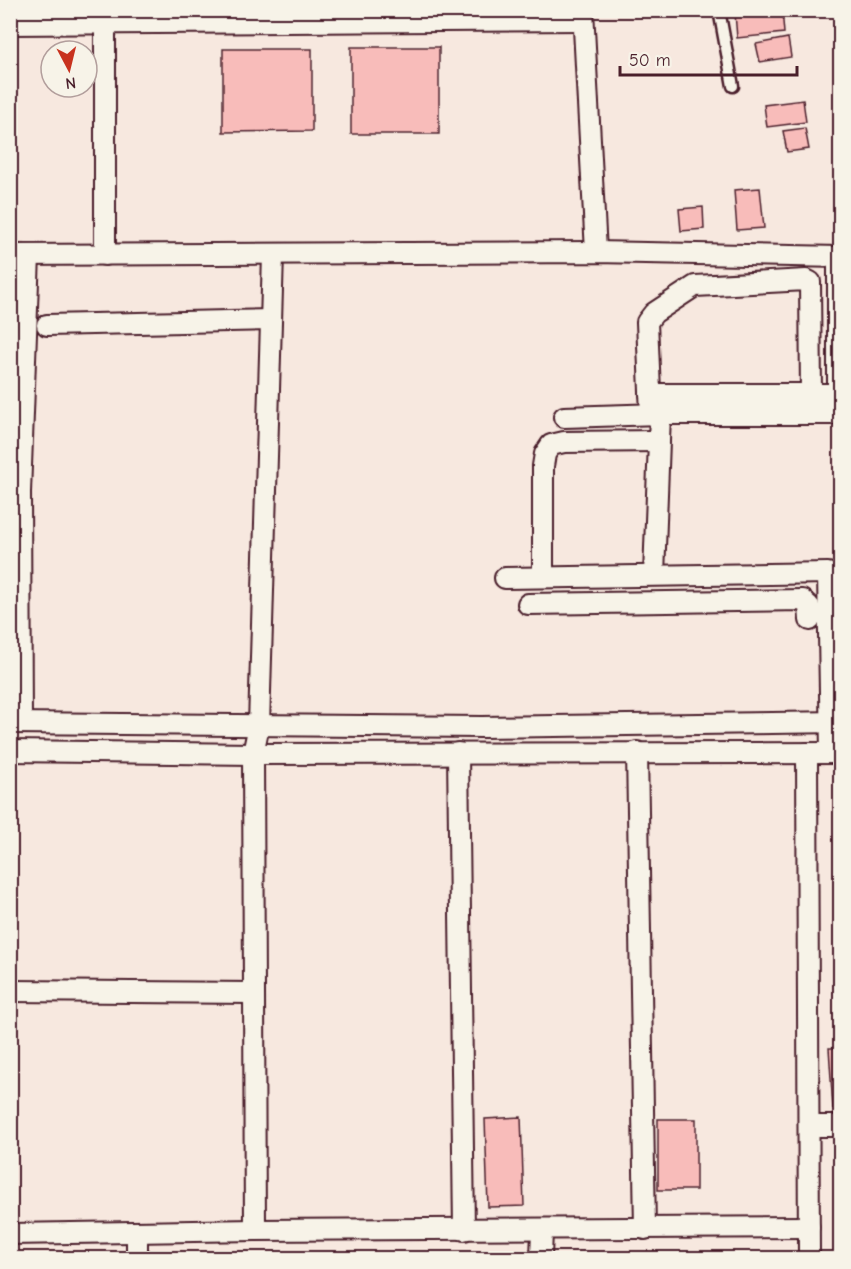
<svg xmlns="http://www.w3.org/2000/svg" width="851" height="1269" viewBox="0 0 851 1269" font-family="'Comic Neue',sans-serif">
	<rect width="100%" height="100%" fill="#f7e8df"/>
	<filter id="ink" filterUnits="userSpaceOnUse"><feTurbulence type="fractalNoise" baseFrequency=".0167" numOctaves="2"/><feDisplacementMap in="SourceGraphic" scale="12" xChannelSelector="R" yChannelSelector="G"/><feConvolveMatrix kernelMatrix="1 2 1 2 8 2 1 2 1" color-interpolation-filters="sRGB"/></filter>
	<g filter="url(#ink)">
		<!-- building -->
		<g fill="#f8bcba" stroke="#4a1f2b" stroke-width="1.5">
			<path d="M756 10H782L784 33 737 38 735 13Z"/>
			<path d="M788 38 791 57 760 62 756 44Z"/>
			<rect x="351" y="47" width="88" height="87"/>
			<path d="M223 49H312V131L223 132Z"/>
			<path d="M803 100 806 122 767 127 764 105Z"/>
			<path d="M805 128 809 149 787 152 783 131Z"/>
			<path d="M760 188 764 228 737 230 734 190Z"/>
			<path d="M703 207 704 229 681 231 679 209Z"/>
			<path d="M829 1048H840V1108L833 1109Z"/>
			<path d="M521 1117 524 1206 488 1207 485 1119Z"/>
			<rect x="658" y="1119" width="38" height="71"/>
		</g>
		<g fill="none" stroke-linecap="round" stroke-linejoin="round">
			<defs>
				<path id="service" d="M719 10 733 86"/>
				<g id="minor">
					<path d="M583 10 596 252"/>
					<path d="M10 24 583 20"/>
					<path d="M10 255 596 252 840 257"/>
					<path d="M105 255V10"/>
					<path d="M838 258V405"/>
					<path d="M47 325 271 320"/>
					<path d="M650 394H838"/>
					<path d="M651 414 647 322 654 313 695 286 806 280 810 282 811 394"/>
					<path d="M564 417 660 414"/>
					<path d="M654 575 660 414H840"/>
					<path d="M543 577V466L545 454 551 445 564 442 659 441"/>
					<path d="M505 578 828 573 831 753"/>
					<path d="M528 604 802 600 809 606 810 620"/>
					<path d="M10 723 482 727 840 722"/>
					<path d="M21 723 20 492 29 255"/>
					<path d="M10 751 253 754 840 753"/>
					<path d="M637 752 645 1229"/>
					<path d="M458 753 464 1230"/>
					<path d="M807 753 809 1258"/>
					<path d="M10 991 253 993"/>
					<path d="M809 1126H840"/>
					<path d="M255 1230 253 754 259 725 273 255"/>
					<path d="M10 1234 255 1230 809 1227"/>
					<path d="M137 1258V1232"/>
					<path d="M541 1258 542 1230"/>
				</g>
			</defs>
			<!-- service casing -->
			<use href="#service" stroke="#4a1f2b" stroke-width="15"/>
			<!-- minor casing -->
			<use href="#minor" stroke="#4a1f2b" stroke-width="24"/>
			<!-- service -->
			<use href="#service" stroke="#f7f3e8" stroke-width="10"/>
			<!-- minor -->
			<use href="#minor" stroke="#f7f3e8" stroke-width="20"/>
		</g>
	</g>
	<!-- margin -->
	<rect width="851" height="1269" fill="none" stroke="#f7f3e8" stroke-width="36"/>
	<rect x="18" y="18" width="815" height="1233" fill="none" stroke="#4a1f2b" stroke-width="2" filter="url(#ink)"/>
	<!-- north arrow -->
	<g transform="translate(69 69) rotate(173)"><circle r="28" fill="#f7f3e8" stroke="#b29e9c" stroke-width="1.5"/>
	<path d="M0-4.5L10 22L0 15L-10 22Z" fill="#c8321e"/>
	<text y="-9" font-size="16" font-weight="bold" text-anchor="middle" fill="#4a1f2b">N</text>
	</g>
	<!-- scale -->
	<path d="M620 66v9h177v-9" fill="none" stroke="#4a1f2b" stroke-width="3"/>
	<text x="629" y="66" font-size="18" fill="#4a1f2b" stroke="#f7f3e8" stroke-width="4.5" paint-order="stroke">50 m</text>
</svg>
